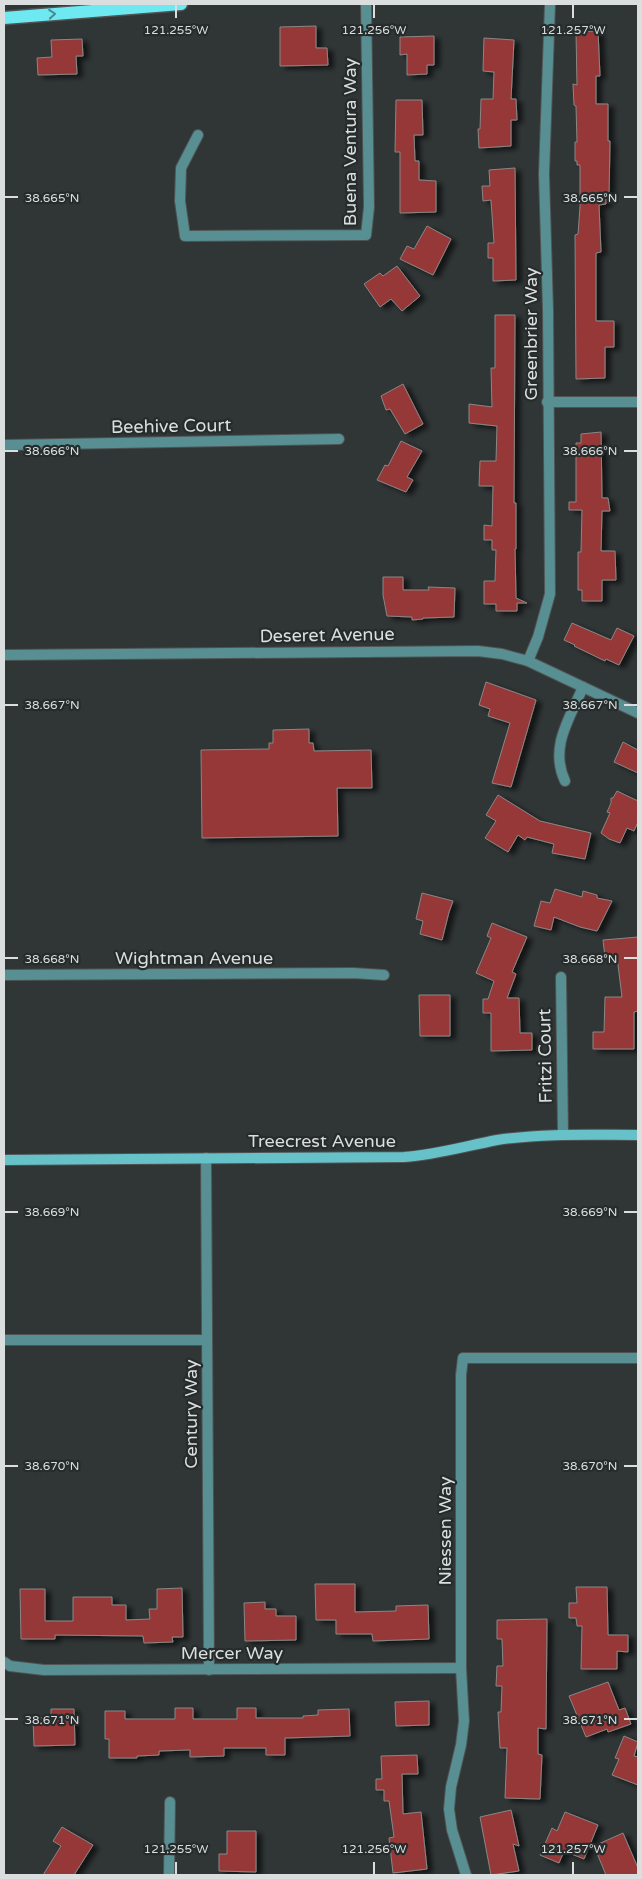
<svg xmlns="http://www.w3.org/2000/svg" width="642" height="1879" viewBox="0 0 642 1879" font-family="'Varela Round',sans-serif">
	<defs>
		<filter id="shadow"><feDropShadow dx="5.5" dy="3" stdDeviation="2.5" flood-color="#0009"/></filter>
	</defs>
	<rect width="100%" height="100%" fill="#303535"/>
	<!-- building -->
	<g fill="#973737" stroke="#8b8686" filter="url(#shadow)">
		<path d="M316 26V48H327L328 65 280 66V27Z"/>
		<path d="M598 31 600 76H596V104H608V141H610L609 196H606V204L599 205 601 252 596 253V321H614V347H605V378L576 379 575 235 578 234 580 207V165H577V161H575V142H577L576 106 574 105 573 84 577 85 576 32Z"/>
		<path d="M434 36V65H427V74L407 75V54L400 55V37Z"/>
		<path d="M484 38 514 40 511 99H516L517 120H511V146L479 148 478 129H480L481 99H493L494 72 483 71Z"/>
		<path d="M82 39 83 56H76L77 74 38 75 37 58 52 57 51 40Z"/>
		<path d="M396 100H422L423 135H414L415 161H419V180L436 181V212L400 213V152H395Z"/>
		<path d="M515 168 516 280 493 281V258H488V243H494L491 200 483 201 482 186H490L489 170Z"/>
		<path d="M427 226 451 239 433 275 400 259 407 246 414 249Z"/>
		<path d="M397 266 420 296 402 311 391 299 380 307 364 284 380 273 383 276Z"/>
		<path d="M495 315H515L514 503H516V549H515L516 598 527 603H517V611H496V604H484V581H495L496 550H492V540H484V525L492 526 493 486H479L480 461H496L497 426 469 423V404L492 407 491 368H495Z"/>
		<path d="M403 384 423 424 405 434 390 409 386 410 381 396Z"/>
		<path d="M601 432 602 498H608L610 511H602L601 551H615L616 580H602V601H582V590H578V552H581L582 510H569V502H576V443H581V434Z"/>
		<path d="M401 441 422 451 407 477 413 480 406 492 377 480 385 465 388 466Z"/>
		<path d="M383 577H403V590H429L428 587 455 588 454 617 423 618V619L412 620V617L387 616 383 595Z"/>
		<path d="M572 623 611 640 617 628 634 636 619 665 606 659 605 661 574 646 575 645 564 640Z"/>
		<path d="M486 682 536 700 511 787 492 783 510 723 488 716 490 709 479 705Z"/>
		<path d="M309 729V743H313L314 751 371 750 372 788H337L338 836 202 838 201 750 269 749V743H273V730Z"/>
		<path d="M623 742 638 750V773L614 762Z"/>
		<path d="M617 791 638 801V822L634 831 627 828 620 843 609 839 601 833 610 813 607 812 611 803V798H613Z"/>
		<path d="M498 795 540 821 591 833 585 859 552 853 554 844 527 837 525 840 518 835 508 852 485 838 496 821 486 815Z"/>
		<path d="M555 889 582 897 583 891 597 895V898L612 901 597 931 580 927 554 917 551 930 534 926 541 901 550 903Z"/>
		<path d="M422 893 453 901 449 912 442 940 420 934 423 921 416 919Z"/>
		<path d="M492 923 527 937 512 972 516 974 507 998H519L520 1033H532V1050L491 1051V1013H483V999H488L494 981 476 973 491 938 487 936Z"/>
		<path d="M638 937V1011L634 1012V1049H593V1032H604L605 997H622L617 957H605L603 940Z"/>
		<path d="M419 995H450V1036H420Z"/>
		<path d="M315 1584H355V1612L396 1611V1606L428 1605 429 1639 373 1641 372 1634H336V1620H316Z"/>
		<path d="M576 1587H607L608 1635H628V1652L617 1651V1669H581L582 1626H577L576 1618H569V1603H577Z"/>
		<path d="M182 1588 183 1637H172L173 1642 144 1643 143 1636 55 1635V1639H21L20 1589H45V1621H73V1597H112V1605H126V1620L150 1619 149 1609H157V1589Z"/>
		<path d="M265 1602V1609H276V1616H296V1640L245 1641 244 1603Z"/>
		<path d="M547 1619 546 1729 538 1728V1754L542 1755 540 1799 505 1798 507 1748H500L498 1712H501L502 1686H496L497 1666H503L502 1639H497V1620Z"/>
		<path d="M608 1682 619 1710 625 1708 631 1724 608 1732 607 1729 586 1737 569 1696Z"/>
		<path d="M429 1701V1725L396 1726 395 1702Z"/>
		<path d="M175 1708H193V1719H237V1708H256V1718H303V1716L318 1715V1710L349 1709 350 1736 285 1738V1755H266V1748H224V1756L190 1757V1750L159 1751V1755L137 1756V1758H109V1739H105V1711H125V1719H175Z"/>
		<path d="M51 1709H74L75 1745 34 1746 33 1718 51 1717Z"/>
		<path d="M624 1736 638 1742 634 1756 638 1757V1785L612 1775 619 1759 615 1758Z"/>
		<path d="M417 1755 418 1774H402L403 1814 421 1812 427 1869 393 1873 389 1838 394 1837 389 1801H384V1790H376V1779H382L381 1756Z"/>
		<path d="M511 1810 519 1846 513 1844 519 1871 491 1875 480 1817Z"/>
		<path d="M565 1812 598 1825 584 1859 564 1851 559 1863 540 1855 552 1828 557 1831Z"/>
		<path d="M62 1827 93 1845 74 1875H43L61 1846 53 1841Z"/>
		<path d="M227 1831H256V1872L219 1871V1854H227Z"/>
		<path d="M623 1833 638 1868V1875H606L594 1846Z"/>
	</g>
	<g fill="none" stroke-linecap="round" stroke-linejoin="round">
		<defs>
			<g id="street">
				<path d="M198 135 181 168 180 201 185 236 366 235 369 207 366 4"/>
				<path d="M547 402H638"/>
				<path d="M4 445 339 439"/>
				<path d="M4 655 478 651 502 654 528 661 638 713"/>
				<path d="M528 661 538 637 550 594 548 310 544 174 550 4"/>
				<path d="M565 781C549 747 570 718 583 687"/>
				<path d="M4 975 353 973 384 975"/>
				<path d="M561 977 563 1135"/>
				<path d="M206 1158 209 1670"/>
				<path d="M4 1340H207"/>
				<path d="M4 1662 10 1666 44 1670 461 1668"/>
				<path d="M169 1875 170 1802"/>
				<path d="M466 1875 452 1830 449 1809 451 1787 461 1745 464 1721 461 1668V1375L463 1358H638"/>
			</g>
			<path id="secondary" d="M4 1160 404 1157C436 1155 466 1146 497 1140 544 1133 591 1135 638 1135"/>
			<path id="primary" d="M4 18 181 4"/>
		</defs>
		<!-- street casing -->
		<use href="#street" stroke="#4f5353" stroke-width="12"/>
		<!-- secondary casing -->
		<use href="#secondary" stroke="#4f5353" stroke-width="12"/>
		<!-- primary casing -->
		<use href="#primary" stroke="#4f5353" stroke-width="15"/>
		<!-- street -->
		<use href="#street" stroke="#588f92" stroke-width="10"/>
		<!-- secondary -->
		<use href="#secondary" stroke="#66c2c8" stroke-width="10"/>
		<!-- primary -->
		<use href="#primary" stroke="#6ee9f1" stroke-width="12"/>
	</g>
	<!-- one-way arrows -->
	<defs><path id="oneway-chevron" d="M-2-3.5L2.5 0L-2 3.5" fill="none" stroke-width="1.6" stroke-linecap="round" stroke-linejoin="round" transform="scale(1.25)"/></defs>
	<use stroke="#4a8a8e" href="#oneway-chevron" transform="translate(52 14) rotate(-5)"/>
	<!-- ticks -->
	<path fill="none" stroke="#dbdede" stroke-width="2" d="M176 5V18M374 5V18M573 5V18M5 197H18M624 197H637M5 451H18M624 451H637M5 705H18M624 705H637M5 958H18M624 958H637M5 1212H18M624 1212H637M5 1466H18M624 1466H637M5 1719H18M624 1719H637M176 1862V1874M374 1862V1874M573 1862V1874"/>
	<g text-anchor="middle" stroke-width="4.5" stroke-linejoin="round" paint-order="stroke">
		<!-- street labels -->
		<g font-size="18" fill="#dbdede" stroke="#262b2b">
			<text transform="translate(350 142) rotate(-90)" y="6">Buena Ventura Way</text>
			<text transform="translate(531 334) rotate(-90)" y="6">Greenbrier Way</text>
			<text transform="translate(171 426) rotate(-1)" y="6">Beehive Court</text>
			<text transform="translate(327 635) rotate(-1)" y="6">Deseret Avenue</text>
			<text x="194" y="964">Wightman Avenue</text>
			<text transform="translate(545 1056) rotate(-91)" y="6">Fritzi Court</text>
			<text x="322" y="1147">Treecrest Avenue</text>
			<text transform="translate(191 1414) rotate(-90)" y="6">Century Way</text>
			<text transform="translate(445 1531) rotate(-90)" y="6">Niessen Way</text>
			<text x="232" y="1659">Mercer Way</text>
		</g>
	</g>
	<g font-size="12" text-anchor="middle" fill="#dbdede" stroke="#262b2b" stroke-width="4.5" stroke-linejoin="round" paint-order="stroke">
		<text x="176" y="34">121.255°W</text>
		<text x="374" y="34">121.256°W</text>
		<text x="573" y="34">121.257°W</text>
		<text x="590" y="202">38.665°N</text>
		<text x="52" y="202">38.665°N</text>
		<text x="590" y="455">38.666°N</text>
		<text x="52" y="455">38.666°N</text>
		<text x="52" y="709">38.667°N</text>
		<text x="590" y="709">38.667°N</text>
		<text x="52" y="963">38.668°N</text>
		<text x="590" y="963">38.668°N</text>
		<text x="52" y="1216">38.669°N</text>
		<text x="590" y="1216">38.669°N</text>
		<text x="590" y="1470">38.670°N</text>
		<text x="52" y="1470">38.670°N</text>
		<text x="52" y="1724">38.671°N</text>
		<text x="590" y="1724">38.671°N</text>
		<text x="176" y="1853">121.255°W</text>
		<text x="374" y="1853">121.256°W</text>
		<text x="573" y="1853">121.257°W</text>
	</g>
	<!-- border -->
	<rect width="642" height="1879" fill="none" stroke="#dbdede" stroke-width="10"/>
</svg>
